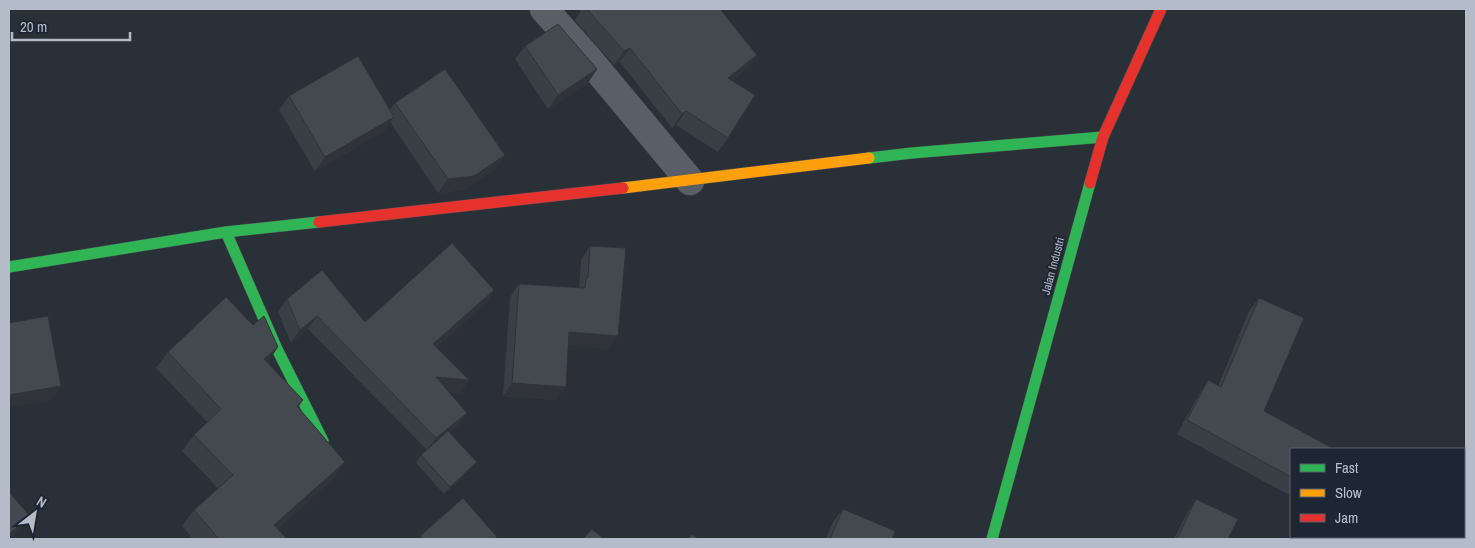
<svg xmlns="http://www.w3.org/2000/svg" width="1475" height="548" viewBox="0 0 1475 548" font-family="'Archivo Narrow',sans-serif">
	<rect width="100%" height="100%" fill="#2a3038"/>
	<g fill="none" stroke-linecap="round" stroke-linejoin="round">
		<defs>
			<path id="street" d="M544 9 586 56 690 181"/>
			<g id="fast">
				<path d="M869 158 912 153 1103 137"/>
				<path d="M226 232 277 349 323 441"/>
				<path d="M9 267 226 232 319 222"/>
				<path d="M992 539 1090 183"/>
			</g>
			<path id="slow" d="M623 188 869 158"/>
			<g id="jam">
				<path d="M1090 183 1103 137 1161 9"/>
				<path d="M319 222 623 188"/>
			</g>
		</defs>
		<!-- street casing -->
		<use href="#street" stroke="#484c53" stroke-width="29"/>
		<!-- fast casing -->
		<use href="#fast" stroke="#484c53" stroke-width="12"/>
		<!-- slow casing -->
		<use href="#slow" stroke="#484c53" stroke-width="12"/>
		<!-- jam casing -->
		<use href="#jam" stroke="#484c53" stroke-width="12"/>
		<!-- street -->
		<use href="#street" stroke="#5a5e66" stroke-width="28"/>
		<!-- fast -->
		<use href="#fast" stroke="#30b455" stroke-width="11"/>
		<!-- slow -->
		<use href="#slow" stroke="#ff9f0a" stroke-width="11"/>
		<!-- jam -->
		<use href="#jam" stroke="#e5322d" stroke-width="11"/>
	</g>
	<!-- wall -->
	<g fill="#3a3f45">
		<path d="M579 9H720L747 69 733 80 728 138 718 152 676 125 672 128 620 62 614 65 575 20 581 11Z"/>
		<path d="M525 46 597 69 588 83 548 109 515 59Z"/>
		<path d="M289 96 390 110 395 103 505 155 495 169 464 190 438 193 390 122 384 131 315 171 279 110Z"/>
		<path d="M590 246 618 336 608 349 568 345 566 387 556 400 503 396 510 297 519 284 579 288 581 260Z"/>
		<path d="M494 290 486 303 436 347 469 380 460 393 448 392 467 413 458 425 449 432 471 469 444 494 416 463 421 455 427 450 308 329 291 343 278 312 287 299 365 322Z"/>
		<path d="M1259 298 1264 411 1291 449V496L1177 434 1199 394 1208 380 1218 386 1249 311Z"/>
		<path d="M278 347 267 363 303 400 298 408 334 478 277 529 287 539H193L182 526 194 510 218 488 182 451 194 435 207 422 156 368 168 352Z"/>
		<path d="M1196 499 1228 539H1174L1187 513Z"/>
		<path d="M843 509 892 539H826L833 522Z"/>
	</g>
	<!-- shaded-wall -->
	<g fill="#303338">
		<path d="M630 48 620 62 614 65 624 51Z"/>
		<path d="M757 55 747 69 719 92 728 78Z"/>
		<path d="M597 69 588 83 548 109 558 95Z"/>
		<path d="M686 111 676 125 672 128 682 114Z"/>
		<path d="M394 117 384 131 315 171 325 157Z"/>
		<path d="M505 155 495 169 464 190 438 193 448 179Z"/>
		<path d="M494 290 486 303 424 357 433 344Z"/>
		<path d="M317 316 308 329 291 343 300 330Z"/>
		<path d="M569 332 618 336 608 349 560 345Z"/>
		<path d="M278 347 267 363 264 359Z"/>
		<path d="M436 377 469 380 460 393 427 390Z"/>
		<path d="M512 383 566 387 556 400 503 396Z"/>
		<path d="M61 386 51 400 9 407V395Z"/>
		<path d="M467 413 458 425 427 450 436 438Z"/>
		<path d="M345 462 334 478 265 539 274 525Z"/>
		<path d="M477 462 471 469 444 494 450 487Z"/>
		<path d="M30 516 20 530 9 539V534Z"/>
	</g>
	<!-- building -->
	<g fill="#444950" stroke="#303338">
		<path d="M587 9H720L757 55 728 78 755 95 728 138 686 111 682 114 630 48 624 51Z"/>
		<path d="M558 24 597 69 558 95 525 46Z"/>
		<path d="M358 56 394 117 325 157 289 96Z"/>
		<path d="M445 69 505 155 474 176 448 179 395 103Z"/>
		<path d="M452 243 494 290 433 344 469 380 436 377 467 413 436 438 317 316 300 330 287 299 322 270 365 322Z"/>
		<path d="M590 246 626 248 618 336 569 332 566 387 512 383 519 284 585 288 586 278H588Z"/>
		<path d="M226 297 253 325 264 316 278 347 264 359 303 400 297 406 345 462 274 525 287 539H219L194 510 233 475 194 435 221 409 168 352Z"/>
		<path d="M1259 298 1304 318 1264 411 1334 449H1291V477L1187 420 1208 380 1221 387Z"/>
		<path d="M48 316 61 386 9 395V323Z"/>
		<path d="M448 431 477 462 450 487 421 455Z"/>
		<path d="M9 492 30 516 9 534Z"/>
		<path d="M463 498 497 537 494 539H422L420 536Z"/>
		<path d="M1196 499 1238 519 1228 539H1177Z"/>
		<path d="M843 509 895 531 892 539H830Z"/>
		<path d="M592 529 604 539H583Z"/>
		<path d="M692 534 699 539H688Z"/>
		<path d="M1300 537H1396L1394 539H1299Z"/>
	</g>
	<g text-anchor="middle" stroke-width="4" stroke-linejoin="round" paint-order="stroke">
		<!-- street labels -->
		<g font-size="12" fill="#b4bcc9" stroke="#1d2633">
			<text transform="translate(1053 266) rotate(-75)" y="4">Jalan Industri</text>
		</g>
	</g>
	<!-- border -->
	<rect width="1475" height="548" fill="none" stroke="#b4bcc9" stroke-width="20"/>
	<!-- legend -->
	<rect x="1290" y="448" width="175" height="90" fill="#1d2633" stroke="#59626f"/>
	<rect x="1300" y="464" width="25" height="8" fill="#30b455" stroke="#59626f"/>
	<text x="1335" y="473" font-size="15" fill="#b4bcc9">Fast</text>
	<rect x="1300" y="489" width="25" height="8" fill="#ff9f0a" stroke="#59626f"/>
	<text x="1335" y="498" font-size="15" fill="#b4bcc9">Slow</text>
	<rect x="1300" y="514" width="25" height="8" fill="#e5322d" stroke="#59626f"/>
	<text x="1335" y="523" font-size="15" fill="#b4bcc9">Jam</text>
	<!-- north arrow -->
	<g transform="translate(35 513) rotate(31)" stroke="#1d2633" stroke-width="4" paint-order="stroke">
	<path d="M0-4L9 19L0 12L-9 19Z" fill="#b4bcc9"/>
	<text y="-8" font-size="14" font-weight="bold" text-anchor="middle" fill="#b4bcc9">N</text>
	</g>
	<!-- scale -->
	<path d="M12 32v8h118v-8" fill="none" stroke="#b4bcc9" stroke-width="2.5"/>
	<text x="20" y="32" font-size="15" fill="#b4bcc9" stroke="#1d2633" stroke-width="4" paint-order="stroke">20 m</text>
</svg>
